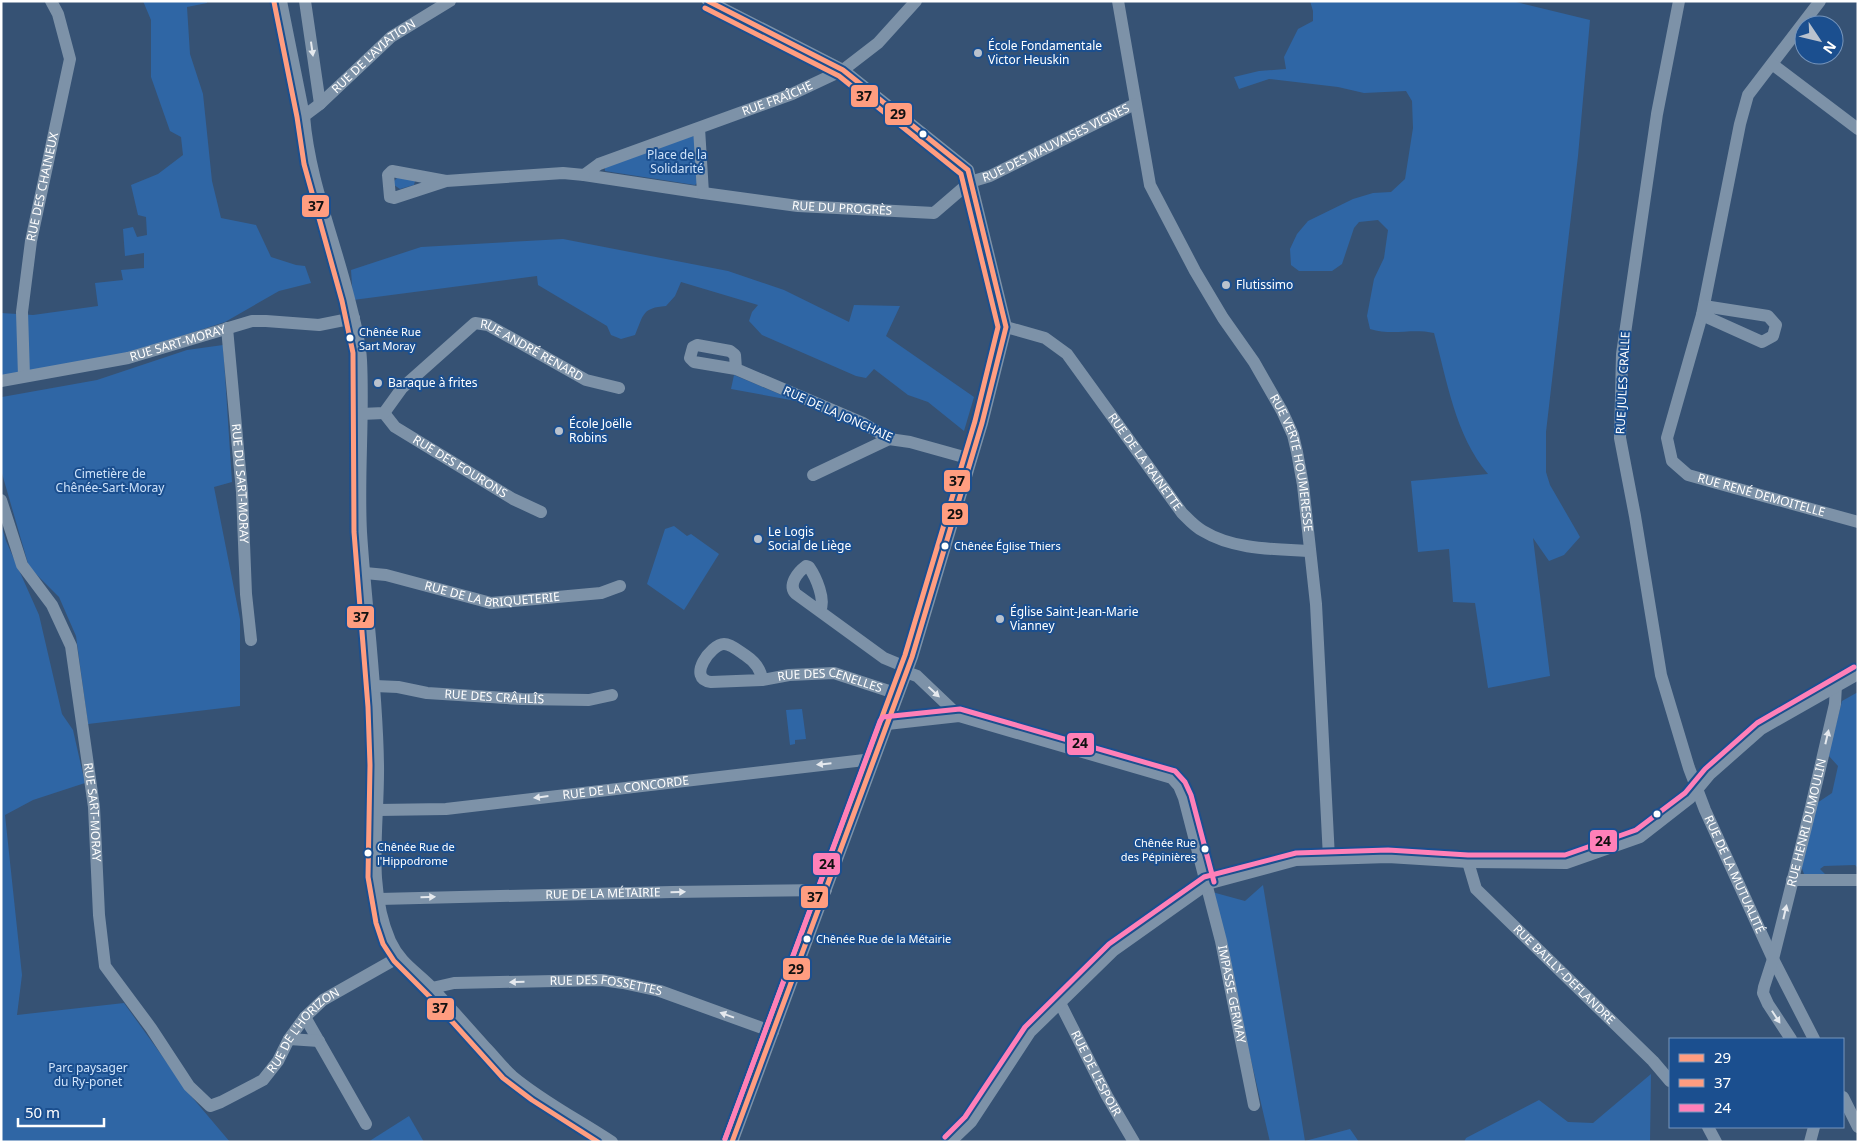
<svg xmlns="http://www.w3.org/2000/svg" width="1859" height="1143" viewBox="0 0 1859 1143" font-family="'Noto Sans',sans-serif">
	<rect width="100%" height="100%" fill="#365274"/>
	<!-- green -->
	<g fill="#2f66a5">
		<path d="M143 1H207V3L187 7 190 54 203 94 212 181 221 218 256 225 271 257 296 265 305 266 311 283 279 291 225 322 126 354 1 376V313L33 315 98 306 95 283 123 280 121 270 144 268V253L125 256 123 229 133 227 137 237 147 235 146 217 138 215 131 185 158 174 183 155 181 137 170 131 151 77V20Z"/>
		<path d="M1310 1H1512L1590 20 1578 156 1546 432V472L1550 485 1580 537 1564 555 1549 561 1533 538 1550 676 1488 688 1475 603 1453 602 1449 549 1418 552 1411 481 1488 474C1455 435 1447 380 1434 333 1411 328 1393 336 1370 329L1367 316 1374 279 1384 258 1388 230 1378 220 1359 222 1354 228 1342 264 1332 271H1299L1291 265 1290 249 1297 234 1308 221 1353 199 1373 193 1391 192 1405 179 1413 128 1412 101 1406 91 1364 93 1338 87 1269 79 1239 89 1234 77 1259 71 1286 69 1284 57 1298 29 1313 21V11Z"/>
		<path d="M692 136 696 137 698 182 695 185 605 171V167Z"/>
		<path d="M398 177 415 181 414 185 400 189 394 185V181Z"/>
		<path d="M563 239 728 271 784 290 849 322 854 305 900 306 886 336 974 397 964 431 928 402 908 395 874 369 866 378 856 376 762 335 749 321 752 312 758 305 681 282 675 296 666 306C642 308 644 314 635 335L621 339 611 335 607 326 538 285 537 276 353 300 351 270 421 247Z"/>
		<path d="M223 345 232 482 214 487 240 619V706L88 724 76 636 59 597 29 567 1 470V399L2 397 97 380 187 350Z"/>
		<path d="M734 375 796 401 731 389Z"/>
		<path d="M1 524 6 541 39 615 62 714 73 730 85 783 33 800 5 815 22 975 17 1015 124 1003 191 1096 230 1142H1Z"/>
		<path d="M674 526 687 536 691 534 719 554 684 610 647 584 665 529Z"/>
		<path d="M1858 692V868L1855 865 1824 866 1820 869 1827 876 1804 874 1801 866 1817 803 1832 793 1838 766 1828 755 1842 701Z"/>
		<path d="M802 709 806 739 795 740V744L790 745 786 710Z"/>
		<path d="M1263 885 1305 1141 1350 1129 1359 1142H1270L1212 892 1245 901Z"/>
		<path d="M1651 1074 1650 1142H1464L1466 1138 1539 1100 1568 1122 1593 1123Z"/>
		<path d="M409 1116 424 1142H368Z"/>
	</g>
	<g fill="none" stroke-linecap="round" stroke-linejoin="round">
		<!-- minor -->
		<g stroke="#7d92a8" stroke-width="12">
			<path d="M281 1 304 116C309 179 334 238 349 299 354 319 360 340 361 360 364 417 358 475 361 532 366 610 377 687 378 765 379 823 366 886 390 941 401 965 419 973 435 991 452 1010 468 1028 485 1047 494 1056 502 1067 512 1076 543 1102 579 1120 612 1142"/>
			<path d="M305 1 320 104"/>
			<path d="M708 1 843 70 968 170 1006 327 982 423 912 657 732 1142"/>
			<path id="s1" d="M1118 1 1150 185 1195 271 1223 318 1254 362 1282 411 1293 435 1297 452 1303 485 1316 604 1329 858"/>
			<path id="s2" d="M1679 1 1657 114 1622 354 1620 438 1635 516 1661 675 1689 768 1705 810 1773 959 1814 1039"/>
			<path id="s3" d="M1820 1 1748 95 1740 124 1702 315 1667 438 1672 461 1688 475 1858 522"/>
			<path d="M1772 64 1858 129"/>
			<path id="s4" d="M304 116 320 104 391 37 450 1"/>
			<path id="s5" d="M699 128 703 193 584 175 599 164 792 94 843 70 878 43 916 1"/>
			<path d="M446 181 392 171 388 175 390 197 394 198 446 181 563 173 584 175"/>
			<path id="s6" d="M703 193 798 206 934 213 970 182 990 176 1135 104"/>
			<path d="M1702 315 1762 342 1773 336 1776 325 1768 316 1704 306"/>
			<path id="s7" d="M1006 327 1045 338 1067 354 1182 513C1188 519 1195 527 1203 531 1234 550 1275 549 1310 551"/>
			<path id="s8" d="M227 328 242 492 246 594 251 640"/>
			<path d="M736 369 694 362 690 358 693 347 697 345 730 351 735 355 736 369 863 423 889 439 910 442 971 459"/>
			<path id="s9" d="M24 376 22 312 31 241 70 59 58 14 51 1"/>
			<path id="s10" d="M1 381 128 358 252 321H266L319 325 354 318"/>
			<path id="s11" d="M384 413 395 427 513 499 541 512"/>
			<path id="s12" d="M361 414 384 413 402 388 475 323 488 325 586 380 619 388"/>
			<path d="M813 475 889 439"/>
			<path id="s13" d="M1 500 22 565 52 605 71 646 94 807 99 915 105 966 151 1028 189 1086 210 1106 221 1102 263 1080 278 1061 289 1039 305 1017 323 1000 399 957"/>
			<path id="s14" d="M365 573 386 575 491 603 601 593 620 586"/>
			<path d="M820 611C826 600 816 577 809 567L806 566C798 572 787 585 796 594L884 658 908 668"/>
			<path d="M906 672 917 676 959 716"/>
			<path id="s15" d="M762 680C761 668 754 661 745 655 739 651 731 644 724 644 711 644 686 679 711 682L762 680 789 675 834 673 898 694"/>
			<path id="s16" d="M375 686 398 687 427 693 522 699 589 700 612 695"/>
			<path id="s17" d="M887 724 959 716 1172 778 1179 786 1184 798 1221 941 1254 1105"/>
			<path id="s18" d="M378 810 446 809 873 759"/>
			<path id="s19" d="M1468 862 1476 889 1653 1061 1670 1081"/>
			<path d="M1792 880H1858"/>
			<path id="s20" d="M379 899 672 892 826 890"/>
			<path id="s21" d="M432 988 454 983 602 980 623 983 660 991 773 1032"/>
			<path id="s22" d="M1060 1003 1107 1096 1134 1142"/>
			<path d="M305 1017 366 1124"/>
			<path d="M289 1039 319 1041"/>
			<path id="s23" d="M1791 1039 1768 1004 1763 993 1764 987 1773 959 1811 807 1835 704 1836 685"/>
			<path d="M1843 1097 1858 1127"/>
			<path d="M1708 1127 1716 1142"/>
			<path d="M950 1142 971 1122 1030 1032 1114 950 1207 884 1296 860 1388 857 1468 862 1566 863 1640 837 1690 798 1710 774 1761 729 1858 674"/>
			<path d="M1810 1142 1814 1127"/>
		</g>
		<defs>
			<path id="bus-1" d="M708 1 843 70 968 170 1006 327 982 423 912 657 732 1142"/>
			<g id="bus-2">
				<path d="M274 2 297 117 304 164 342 301 353 353 354 532 368 707 370 765 368 877 376 923 383 944 394 961 429 996 503 1078 532 1100 598 1142"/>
				<path d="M705 8 839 76 961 174 998 327 975 421 905 655 725 1139"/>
			</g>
			<g id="bus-3">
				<path d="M945 1137 965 1117 1025 1027 1109 944 1204 877 1296 853 1388 850 1468 855H1565L1636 830 1685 793 1705 769 1757 723 1854 667"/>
				<path d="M725 1139 880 721 883 717 960 709 1175 771 1185 782 1191 795 1214 882"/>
			</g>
		</defs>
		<!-- bus-1 casing -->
		<use href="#bus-1" stroke="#1b4f8f" stroke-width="9"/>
		<!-- bus-2 casing -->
		<use href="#bus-2" stroke="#1b4f8f" stroke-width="9"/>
		<!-- bus-3 casing -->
		<use href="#bus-3" stroke="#1b4f8f" stroke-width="9"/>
		<!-- bus-1 -->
		<use href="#bus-1" stroke="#ff9d80" stroke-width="5"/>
		<!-- bus-2 -->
		<use href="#bus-2" stroke="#ff9d80" stroke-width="5"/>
		<!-- bus-3 -->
		<use href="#bus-3" stroke="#ff80b8" stroke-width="5"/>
	</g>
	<!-- one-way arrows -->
	<defs><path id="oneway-solid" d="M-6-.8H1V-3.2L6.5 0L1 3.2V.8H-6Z" transform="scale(1.25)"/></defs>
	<g fill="#e5e9ee">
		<use href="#oneway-solid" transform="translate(312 49) rotate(82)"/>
		<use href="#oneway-solid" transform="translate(934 692) rotate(43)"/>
		<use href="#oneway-solid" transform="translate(1827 737) rotate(-77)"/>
		<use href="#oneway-solid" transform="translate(824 764) rotate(174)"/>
		<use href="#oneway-solid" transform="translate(541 797) rotate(173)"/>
		<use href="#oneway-solid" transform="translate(678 892) rotate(-1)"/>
		<use href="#oneway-solid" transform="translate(428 897) rotate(-1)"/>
		<use href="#oneway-solid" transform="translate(1785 912) rotate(-77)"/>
		<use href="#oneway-solid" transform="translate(517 982) rotate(179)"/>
		<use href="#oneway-solid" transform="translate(727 1015) rotate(-160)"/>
		<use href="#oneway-solid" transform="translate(1776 1017) rotate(57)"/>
	</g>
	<!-- markers -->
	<g fill="#b9c2ce" stroke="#1b4f8f" stroke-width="2">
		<circle cx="978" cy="53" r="5"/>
		<circle cx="1226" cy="285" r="5"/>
		<circle cx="378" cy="383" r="5"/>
		<circle cx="559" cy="431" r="5"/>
		<circle cx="758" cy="539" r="5"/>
		<circle cx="1000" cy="619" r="5"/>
	</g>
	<g fill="#fff" stroke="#1b4f8f" stroke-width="2">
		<circle cx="923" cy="134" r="4.5"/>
		<circle cx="350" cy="338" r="4.5"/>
		<circle cx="945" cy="546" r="4.5"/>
		<circle cx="1657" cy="814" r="4.5"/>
		<circle cx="1205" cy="849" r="4.5"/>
		<circle cx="368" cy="853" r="4.5"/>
		<circle cx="807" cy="939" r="4.5"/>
	</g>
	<g text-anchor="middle" stroke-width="4" stroke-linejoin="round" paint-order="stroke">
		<!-- bus labels -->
		<g font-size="11" fill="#fff" stroke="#1b4f8f" text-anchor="start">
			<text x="359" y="336">Chênée Rue<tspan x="359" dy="14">Sart Moray</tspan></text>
			<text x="954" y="550">Chênée Église Thiers</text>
			<text x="1196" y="847" text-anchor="end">Chênée Rue<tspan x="1196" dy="14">des Pépinières</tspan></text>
			<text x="377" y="851">Chênée Rue de<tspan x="377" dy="14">l'Hippodrome</tspan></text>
			<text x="816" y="943">Chênée Rue de la Métairie</text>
		</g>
		<!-- poi labels -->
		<g font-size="12" fill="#fff" stroke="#1b4f8f" text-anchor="start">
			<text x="988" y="50">École Fondamentale<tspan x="988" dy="14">Victor Heuskin</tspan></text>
			<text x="1236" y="289">Flutissimo</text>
			<text x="388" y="387">Baraque à frites</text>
			<text x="569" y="428">École Joëlle<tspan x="569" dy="14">Robins</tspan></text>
			<text x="768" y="536">Le Logis<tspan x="768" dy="14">Social de Liège</tspan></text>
			<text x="1010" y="616">Église Saint-Jean-Marie<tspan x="1010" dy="14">Vianney</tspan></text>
		</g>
		<!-- street labels -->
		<g font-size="12" fill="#fff" stroke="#1b4f8f">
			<text dy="4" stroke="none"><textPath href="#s4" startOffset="92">RUE DE L'AVIATION</textPath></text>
			<text dy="4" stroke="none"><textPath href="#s5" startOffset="394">RUE FRAÎCHE</textPath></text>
			<text dy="4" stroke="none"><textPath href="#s6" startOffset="374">RUE DES MAUVAISES VIGNES</textPath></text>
			<text dy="4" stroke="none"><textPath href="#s9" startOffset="191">RUE DES CHAINEUX</textPath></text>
			<text dy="4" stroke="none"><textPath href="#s6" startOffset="140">RUE DU PROGRÈS</textPath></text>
			<text dy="4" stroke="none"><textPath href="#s10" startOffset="181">RUE SART-MORAY</textPath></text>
			<text dy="4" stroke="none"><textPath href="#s12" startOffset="215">RUE ANDRÉ RENARD</textPath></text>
			<text transform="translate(1623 383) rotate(-87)" y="4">RUE JULES CRALLE</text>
			<text transform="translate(838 414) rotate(24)" y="4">RUE DE LA JONCHAIE</text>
			<text dy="4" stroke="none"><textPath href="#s7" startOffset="201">RUE DE LA RAINETTE</textPath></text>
			<text dy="4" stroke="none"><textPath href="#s1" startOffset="502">RUE VERTE HOUMERESSE</textPath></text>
			<text dy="4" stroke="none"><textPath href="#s11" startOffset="94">RUE DES FOURONS</textPath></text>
			<text dy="4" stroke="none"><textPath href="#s8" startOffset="156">RUE DU SART-MORAY</textPath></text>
			<text dy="4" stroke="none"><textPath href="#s3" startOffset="592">RUE RENÉ DEMOITELLE</textPath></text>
			<text dy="4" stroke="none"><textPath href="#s14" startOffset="130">RUE DE LA BRIQUETERIE</textPath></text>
			<text dy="4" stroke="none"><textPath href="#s15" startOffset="231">RUE DES CENELLES</textPath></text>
			<text dy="4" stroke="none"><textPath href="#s16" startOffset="120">RUE DES CRÂHLÎS</textPath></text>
			<text dy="4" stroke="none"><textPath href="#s18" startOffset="249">RUE DE LA CONCORDE</textPath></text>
			<text dy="4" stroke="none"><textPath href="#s13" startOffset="331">RUE SART-MORAY</textPath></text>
			<text dy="4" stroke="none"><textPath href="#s23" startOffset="230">RUE HENRI DUMOULIN</textPath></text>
			<text dy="4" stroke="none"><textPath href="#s2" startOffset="895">RUE DE LA MUTUALITÉ</textPath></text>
			<text dy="4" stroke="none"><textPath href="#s20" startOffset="224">RUE DE LA MÉTAIRIE</textPath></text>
			<text dy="4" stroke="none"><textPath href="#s19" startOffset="151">RUE BAILLY-DEFLANDRE</textPath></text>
			<text dy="4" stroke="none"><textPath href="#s21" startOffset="175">RUE DES FOSSETTES</textPath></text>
			<text dy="4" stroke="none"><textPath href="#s17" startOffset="520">IMPASSE GERMAY</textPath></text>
			<text dy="4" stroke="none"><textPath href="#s13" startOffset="785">RUE DE L'HORIZON</textPath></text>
			<text dy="4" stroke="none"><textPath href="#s22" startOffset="79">RUE DE L'ESPOIR</textPath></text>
		</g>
		<!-- park labels -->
		<g font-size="12" fill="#cfe3fa" stroke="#1b4f8f">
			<text x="677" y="159">Place de la<tspan x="677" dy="14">Solidarité</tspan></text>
			<text x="110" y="478">Cimetière de<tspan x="110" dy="14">Chênée-Sart-Moray</tspan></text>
			<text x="88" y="1072">Parc paysager<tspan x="88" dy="14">du Ry-ponet</tspan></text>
		</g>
	</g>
	<g stroke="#1b4f8f" stroke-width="2">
		<rect x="850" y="84" width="29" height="24" rx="5" fill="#ff9d80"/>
		<rect x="884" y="102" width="29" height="24" rx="5" fill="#ff9d80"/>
		<rect x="301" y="194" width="29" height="24" rx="5" fill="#ff9d80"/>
		<rect x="943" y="469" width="28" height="24" rx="5" fill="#ff9d80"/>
		<rect x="941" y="502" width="28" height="24" rx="5" fill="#ff9d80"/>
		<rect x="346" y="605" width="29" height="24" rx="5" fill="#ff9d80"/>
		<rect x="1066" y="732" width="29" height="24" rx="5" fill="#ff80b8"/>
		<rect x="1589" y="829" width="29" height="24" rx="5" fill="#ff80b8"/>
		<rect x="812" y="852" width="29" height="24" rx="5" fill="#ff80b8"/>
		<rect x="800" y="885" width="29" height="24" rx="5" fill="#ff9d80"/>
		<rect x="782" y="957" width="29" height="24" rx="5" fill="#ff9d80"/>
		<rect x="426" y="997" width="29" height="24" rx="5" fill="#ff9d80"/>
	</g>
	<g font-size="14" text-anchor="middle" font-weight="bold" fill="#111">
		<text x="864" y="101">37</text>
		<text x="898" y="119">29</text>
		<text x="316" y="211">37</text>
		<text x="957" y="486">37</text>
		<text x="955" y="519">29</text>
		<text x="361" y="622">37</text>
		<text x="1080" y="748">24</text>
		<text x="1603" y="846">24</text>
		<text x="827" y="869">24</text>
		<text x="815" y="902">37</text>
		<text x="796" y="974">29</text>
		<text x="440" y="1013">37</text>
	</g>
	<!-- border -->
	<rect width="1859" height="1143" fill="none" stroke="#ffffff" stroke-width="5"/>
	<!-- legend -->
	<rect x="1669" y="1038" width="175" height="90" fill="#1b4f8f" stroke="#7695bc"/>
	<rect x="1679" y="1054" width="25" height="8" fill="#ff9d80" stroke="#7695bc"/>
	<text x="1714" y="1063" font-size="15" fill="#ffffff">29</text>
	<rect x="1679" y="1079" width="25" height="8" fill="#ff9d80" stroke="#7695bc"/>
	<text x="1714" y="1088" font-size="15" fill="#ffffff">37</text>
	<rect x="1679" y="1104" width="25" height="8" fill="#ff80b8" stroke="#7695bc"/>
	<text x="1714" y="1113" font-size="15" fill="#ffffff">24</text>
	<!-- north arrow -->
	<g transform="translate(1819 40) rotate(125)"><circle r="24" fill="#1b4f8f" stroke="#7695bc"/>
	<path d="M0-4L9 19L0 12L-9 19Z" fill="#b9c2ce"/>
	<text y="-8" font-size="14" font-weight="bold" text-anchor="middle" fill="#ffffff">N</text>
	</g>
	<!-- scale -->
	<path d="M18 1118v8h86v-8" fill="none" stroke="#ffffff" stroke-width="2.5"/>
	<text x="25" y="1118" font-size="15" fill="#ffffff" stroke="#1b4f8f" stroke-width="4" paint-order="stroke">50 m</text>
</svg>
